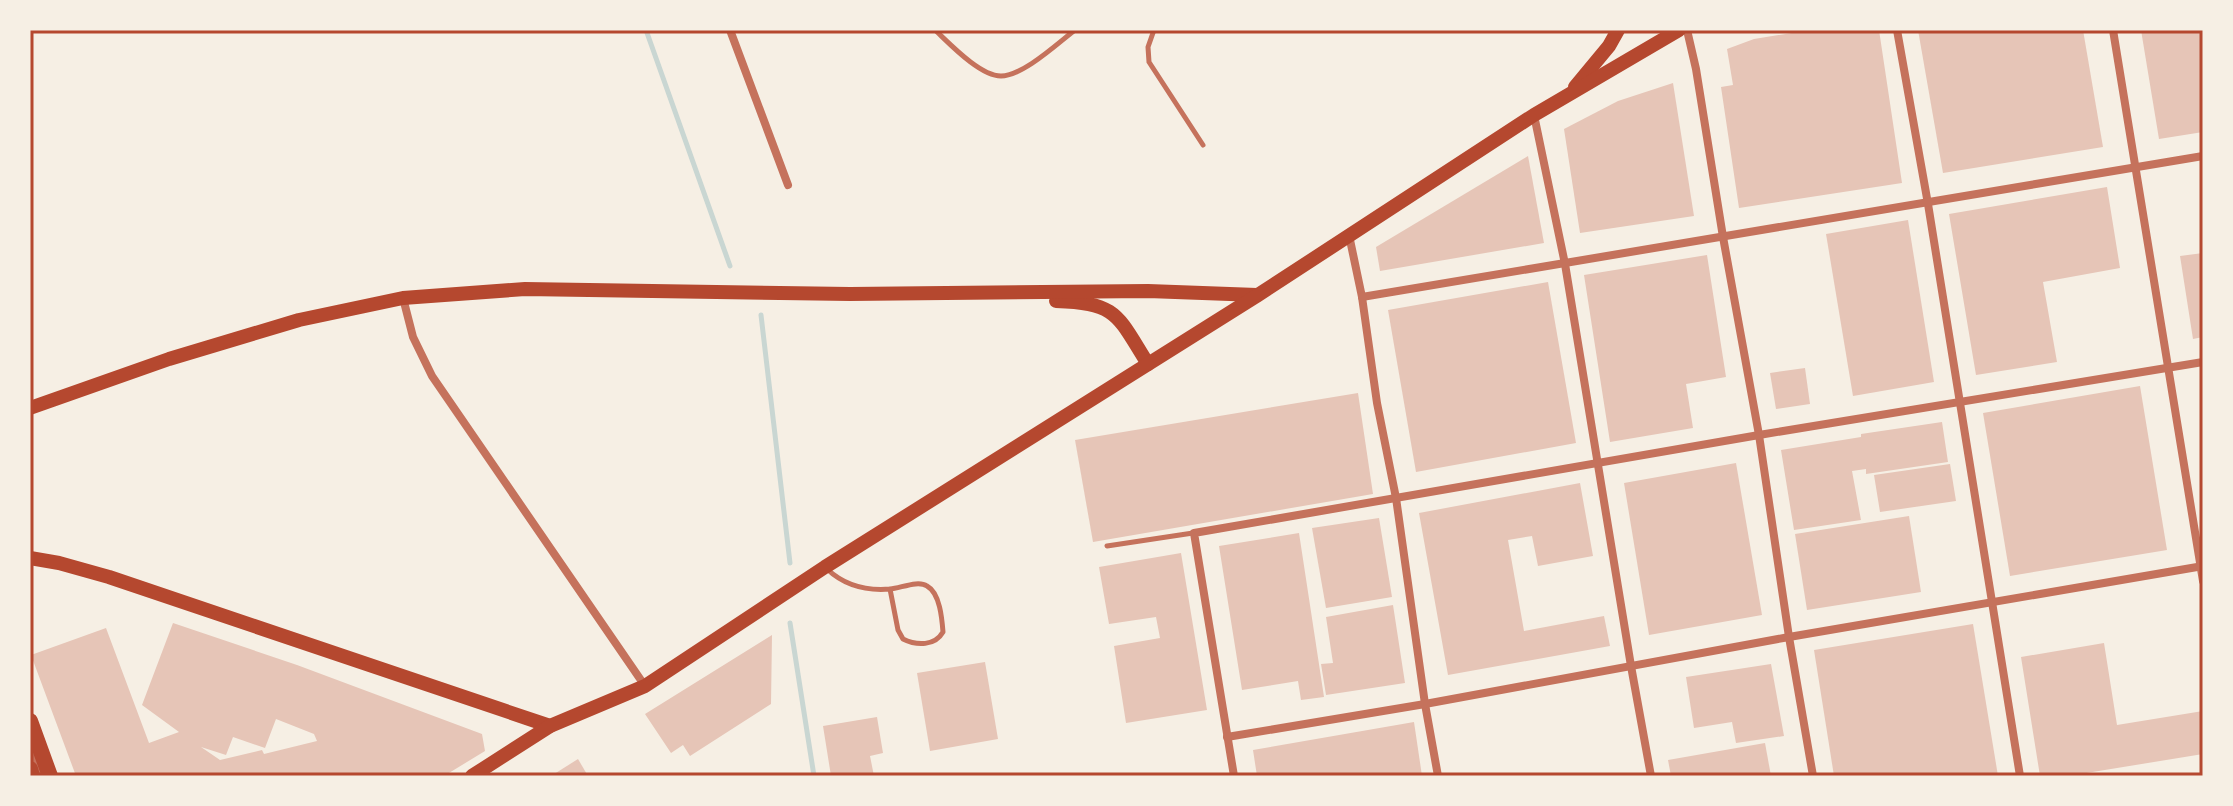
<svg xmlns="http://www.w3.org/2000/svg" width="2233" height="806" viewBox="0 0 2233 806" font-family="'Fira Sans',sans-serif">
	<rect width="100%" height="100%" fill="#f6efe4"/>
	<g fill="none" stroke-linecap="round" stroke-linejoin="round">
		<!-- stream -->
		<g stroke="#c9d6d2" stroke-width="5">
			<path d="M646 30 730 266"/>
			<path d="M761 315 790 563"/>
			<path d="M790 623 814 776"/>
		</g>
	</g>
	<!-- building -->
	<g fill="#e6c5b7" fill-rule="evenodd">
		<path d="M1810 30H1879L1902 183 1739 208 1721 87 1733 85 1727 49 1754 39Z"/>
		<path d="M1918 30H2083L2103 147 1943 173Z"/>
		<path d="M2141 30H2203V132L2159 139Z"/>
		<path d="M1673 83 1694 216 1580 233 1564 129 1618 101Z"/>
		<path d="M1528 156 1544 243 1380 271 1376 247Z"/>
		<path d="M2107 187 2120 268 2043 282 2057 362 1976 375 1949 214Z"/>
		<path d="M1908 220 1934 382 1853 396 1826 234Z"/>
		<path d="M2203 253V337L2193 339 2180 256Z"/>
		<path d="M1707 255 1726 377 1686 384 1693 428 1610 442 1584 275Z"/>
		<path d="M1548 282 1576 443 1416 472 1388 310Z"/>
		<path d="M1805 368 1810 404 1776 409 1770 373Z"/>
		<path d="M2140 386 2167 550 2010 576 1983 413Z"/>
		<path d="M1358 393 1373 494 1093 542 1075 440Z"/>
		<path d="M1942 422 1948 462 1866 474V469L1852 471 1861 520 1794 530 1781 450 1861 437V434Z"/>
		<path d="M1736 463 1762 615 1649 635 1624 483Z"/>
		<path d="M1950 464 1956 501 1880 512 1874 475Z"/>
		<path d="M1580 483 1593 556 1538 566 1532 536 1508 540 1524 631 1604 616 1610 646 1448 675 1419 513Z"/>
		<path d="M1909 516 1921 592 1807 610 1795 534Z"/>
		<path d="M1379 518 1392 597 1326 608 1312 528Z"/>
		<path d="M1299 533 1324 697 1301 700 1298 681 1242 690 1219 546Z"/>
		<path d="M1181 553 1207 710 1126 723 1114 646 1160 638 1156 617 1109 624 1099 567Z"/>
		<path d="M1393 605 1405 683 1326 695 1321 664 1333 663 1326 617Z"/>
		<path d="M173 623 297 665 482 734 485 751 444 776H76L31 655 106 628 149 743 179 732 142 705ZM276 719 314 734 317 741 264 754 262 750 220 760 201 747 226 755 233 737 265 748Z"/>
		<path d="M1973 624 1998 776H1834L1814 650Z"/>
		<path d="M772 635 771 704 690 756 683 745 671 753 645 714Z"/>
		<path d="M2104 643 2117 725 2203 711V754L2068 776H2040L2021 657Z"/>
		<path d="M985 662 998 739 930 751 917 673Z"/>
		<path d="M1771 664 1784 736 1736 743 1732 722 1694 728 1686 677Z"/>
		<path d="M877 717 883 753 870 756 874 776H831L823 726Z"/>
		<path d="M1414 722 1422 776H1257L1253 750Z"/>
		<path d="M1765 743 1771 776H1671L1668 760Z"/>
		<path d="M578 759 588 776H551Z"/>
	</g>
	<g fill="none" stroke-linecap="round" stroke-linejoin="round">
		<!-- service -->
		<g stroke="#c5725c" stroke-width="5">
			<path d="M935 30C950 44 980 76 1001 76 1023 76 1058 43 1075 30"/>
			<path d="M1154 30 1148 47 1149 62 1203 145"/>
			<path d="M1107 546 1193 533"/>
			<path d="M827 569C845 586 866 591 890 589 901 588 918 580 927 586 940 593 942 619 943 632 935 646 917 646 903 639L898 630 890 589"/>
		</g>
		<!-- minor -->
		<g stroke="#c5725c" stroke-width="8">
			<path d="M730 30 788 185"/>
			<path d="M1687 30 1696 69 1723 237 1759 435 1789 637 1813 776"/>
			<path d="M1897 30 1928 204 2020 776"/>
			<path d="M2113 30 2203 581"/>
			<path d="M1534 115 1565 264 1631 666 1651 776"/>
			<path d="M1349 235 1362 297 1377 403 1396 498 1425 704 1438 776"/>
			<path d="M1362 297 2203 156"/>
			<path d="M403 298 413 337 432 376 645 686"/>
			<path d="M1227 737 1425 704 1789 637 2203 566"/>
			<path d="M30 750 38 772"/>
			<path d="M1234 776 1194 533 1759 435 2203 362"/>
		</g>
		<!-- primary -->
		<g stroke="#b5482f" stroke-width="14">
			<path d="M1575 87 1609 46 1618 30"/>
			<path d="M1056 301C1118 303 1117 315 1148 364"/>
			<path d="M30 408 169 359 299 320 403 298 525 289 850 294 1148 291 1257 295"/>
			<path d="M30 558 59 563 109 577 550 726"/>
			<path d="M472 776 550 726 645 686 825 567 1258 295 1534 115 1679 30"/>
		</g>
		<!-- motorway -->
		<g stroke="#b5482f" stroke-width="16">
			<path d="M30 721 50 776"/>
			<path d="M30 769 32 776"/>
		</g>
	</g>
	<!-- border -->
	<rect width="2233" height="806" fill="none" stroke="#f6efe4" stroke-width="64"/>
	<rect x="32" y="32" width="2169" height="742" fill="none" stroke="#b5482f" stroke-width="3"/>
</svg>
